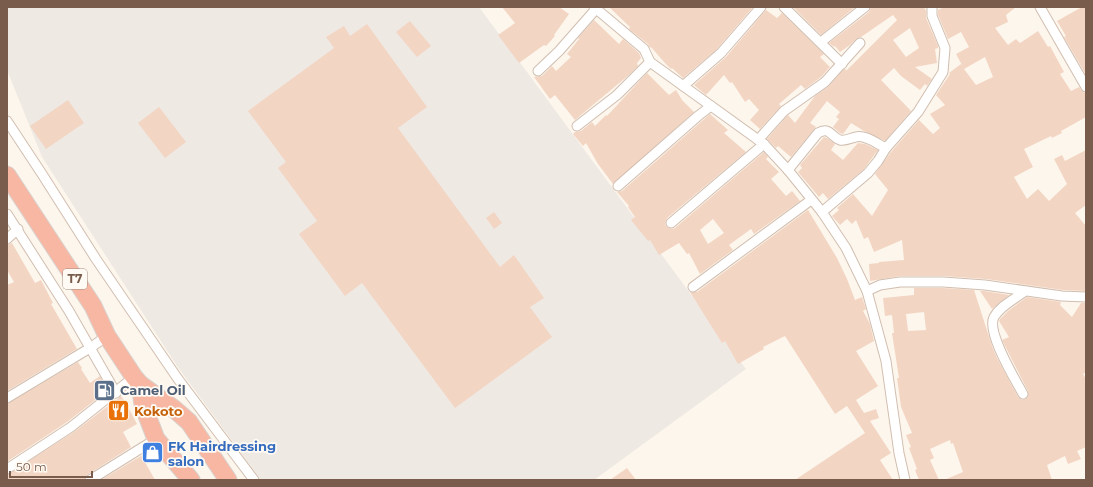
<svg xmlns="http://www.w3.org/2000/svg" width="1093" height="487" viewBox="0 0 1093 487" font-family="Montserrat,sans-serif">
	<rect width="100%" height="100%" fill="#fdf6ec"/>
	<!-- industrial -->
	<path fill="#efe9e4" d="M7 7H479L746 369 594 480H261L177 366 42 157 7 70Z"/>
	<!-- building -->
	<g fill="#f3d5c3" fill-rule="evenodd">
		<path d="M502 7H559L569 14 554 35 555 36 546 46 544 45 519 63 498 35 515 23Z"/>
		<path d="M609 7H753L717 49 683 78 672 68 671 69 664 62 651 47 650 48 648 44 629 29 630 27Z"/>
		<path d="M793 7H855L821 35Z"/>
		<path d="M871 7H924L926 11V18L938 46V48L935 49 937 63 915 67 932 79 927 86 925 84 920 90 901 76 894 68 881 80 911 111 885 141 864 131 851 123 843 134 840 133 833 127 839 119 836 117 840 112 827 101 810 123 816 127 791 157 778 146 776 148 767 139 788 115 795 123 815 96 829 86 844 69 847 70 897 20 893 15 861 37 856 39 850 45 840 52 835 46 834 47 829 43 869 12ZM910 28 919 48 906 57 893 40Z"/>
		<path d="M944 7H1016L1006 15 1008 22 995 28 1008 45 1016 39 1020 43 1038 31 1048 47 1050 46 1064 72 1060 74 1071 91 1079 87 1083 92 1086 93V117L1061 131 1062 133 1052 138 1051 136 1024 149 1033 167 1014 177 1027 199 1038 189 1049 201 1067 184 1054 159 1062 155 1065 161 1086 150V205L1075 213 1086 226V291L1063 290 986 279 943 276H900L870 281 869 264 879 263V262L904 260 902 240 874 252 868 237 864 239 856 220 852 224 847 219 840 225 832 216 839 210 837 208 853 194 872 216 888 190 875 174 891 152 919 120 933 134 940 128 930 114 945 105 936 95 950 74 949 73 961 64 963 67 956 54 969 47 961 32 948 39 938 15V10ZM985 57 993 77 976 85 964 69Z"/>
		<path d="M1082 7H1086V75L1064 37 1066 36 1057 21Z"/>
		<path d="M766 10 777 18 782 13 824 54 820 57 830 67 821 77 805 89 801 85 779 104 781 106 760 129 750 120 759 110 749 99 745 102 732 82 730 83 724 75 706 95 694 85 726 57Z"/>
		<path d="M594 20 619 44 623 39 639 53 641 58 637 63 638 66 630 74 575 120 555 95 550 99 534 77 542 76 552 66 556 71 571 57 567 54 579 39 578 38Z"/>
		<path d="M410 21 431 46 417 57 396 32Z"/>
		<path d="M367 24 427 107 398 128 500 267 514 255 544 298 530 307 552 337 455 408 362 283 345 296 299 234 317 221 278 168 286 162 248 111 334 48 326 37 344 26 350 36Z"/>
		<path d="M647 73 669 95 676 90 682 100 694 112 613 184 598 164 586 143 583 146 573 134 575 132 581 131 592 122 595 126 606 115 607 116Z"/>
		<path d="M68 100 84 123 46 149 30 126Z"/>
		<path d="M159 107 186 142 165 158 138 123Z"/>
		<path d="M710 114 728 130 724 133 746 152 667 218 665 224 667 227 672 229 675 228 764 152 768 157 766 159 779 172 771 179 786 196 792 191 800 201 754 234 751 229 729 245 733 250 700 274 689 253 687 254 679 243 659 255 650 240 648 241 631 220 635 217 628 207 629 206 617 192 622 191ZM713 219 724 233 708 244 700 230Z"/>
		<path d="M824 137 827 138 835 144 831 150 843 160 858 143 865 144 878 150 864 169 828 199 823 193 819 197 798 172 802 168 800 165Z"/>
		<path d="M808 210 837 258 847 279 855 300 862 297 866 309 863 311 870 324 874 341 856 351 878 386 856 400 864 413 876 409 879 418 870 421 891 453 880 460 893 480H795L865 433 847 406 835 414 785 336 763 347 764 349 738 364 725 341 722 343 690 292H697Z"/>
		<path d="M494 212 502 223 494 229 486 218Z"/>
		<path d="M12 243 35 283 41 280 53 303 51 304 77 349 7 391V285L14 282 7 270V245Z"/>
		<path d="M914 288H943L974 290 992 346 997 358 1018 397 1022 400 1028 397V391L1003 342 1002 340 1009 337 999 321 1000 319 1008 311 1027 297 1061 302 1060 305 1072 317 1081 303H1086V372L1083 374 1086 379V447L1077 451 1081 459 1068 464 1065 456 1047 465 1052 480H944L963 472 953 443 951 444 950 440 930 449 934 458 930 460 939 480H919L915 470 917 469 909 448 911 447 906 435 912 433 901 407 897 378H899L892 333H894L892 315 885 316 883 298 914 295ZM924 312 926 330 908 331 906 314Z"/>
		<path d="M980 291H984L1009 295 992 309Z"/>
		<path d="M78 362 82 368 81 369 90 383 100 376 108 390 67 422 8 461 7 404Z"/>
		<path d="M121 396 126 403 137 424 123 432 131 447 87 475 84 480H7V475L74 432Z"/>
		<path d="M141 455 155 480H101L141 456Z"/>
		<path d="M627 468 636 480H610Z"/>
	</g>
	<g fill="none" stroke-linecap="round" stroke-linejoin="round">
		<defs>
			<g id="street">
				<path d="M594 7 644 49 650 62 764 144 788 170 822 212 846 248 867 291 886 361 899 453 905 480"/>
				<path d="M784 7 842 64"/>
				<path d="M1040 7 1086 87"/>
				<path d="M821 42 865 7"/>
				<path d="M538 71 559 51 596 9"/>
				<path d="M683 86 721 53 761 7"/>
				<path d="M7 121 42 174 96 259 178 379 254 480"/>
				<path d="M577 126 617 95 650 62"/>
				<path d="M758 140 784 111 825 82 860 43"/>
				<path d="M788 170 818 133C830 126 831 137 840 140 847 141 850 138 856 137 865 134 877 144 886 148"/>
				<path d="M618 186 698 116 711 106"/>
				<path d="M822 212 868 173 878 161 886 148 918 112 943 72 945 48 932 16V7"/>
				<path d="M7 214 69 311 116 393"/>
				<path d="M671 223 764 144"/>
				<path d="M7 239 18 229"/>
				<path d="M693 287 811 200"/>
				<path d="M867 291 880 285 900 282H943L985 285 1062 296 1086 297"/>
				<path d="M1023 394C1015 379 986 332 994 317 1000 306 1015 299 1025 291"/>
				<path d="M7 398 90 348 107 336"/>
				<path d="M7 469 71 427 134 377"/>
				<path d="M90 480 156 439"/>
			</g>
			<g id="highway">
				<path d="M7 175 93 306 107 336 134 377 140 384 173 408 189 422 228 480"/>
				<path d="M140 384 143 405 156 439 191 480"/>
			</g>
		</defs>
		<!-- street casing -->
		<use href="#street" stroke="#d1beb0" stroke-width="11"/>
		<!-- highway casing -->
		<use href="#highway" stroke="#dad1cd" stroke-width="19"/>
		<!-- street -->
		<use href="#street" stroke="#fff" stroke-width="9"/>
		<!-- highway -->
		<use href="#highway" stroke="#f7b7a3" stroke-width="17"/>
	</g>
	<!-- icons -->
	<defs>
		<symbol id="fuel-square" viewBox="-11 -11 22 22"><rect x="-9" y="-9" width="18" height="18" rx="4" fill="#5c6f8a" stroke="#fffaf3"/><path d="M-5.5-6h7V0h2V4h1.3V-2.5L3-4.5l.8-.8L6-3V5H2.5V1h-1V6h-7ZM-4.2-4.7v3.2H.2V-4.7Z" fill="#fff"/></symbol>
		<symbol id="restaurant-square" viewBox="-11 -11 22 22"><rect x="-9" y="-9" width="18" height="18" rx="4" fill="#e8710a" stroke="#fffaf3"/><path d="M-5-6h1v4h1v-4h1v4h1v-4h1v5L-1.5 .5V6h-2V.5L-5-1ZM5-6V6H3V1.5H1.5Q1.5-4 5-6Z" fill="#fff"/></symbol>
		<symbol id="shop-square" viewBox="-11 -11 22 22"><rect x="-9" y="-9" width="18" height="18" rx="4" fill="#3f7fe0" stroke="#fffaf3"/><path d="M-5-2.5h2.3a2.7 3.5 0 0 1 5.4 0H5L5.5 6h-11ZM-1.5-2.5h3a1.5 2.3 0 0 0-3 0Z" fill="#fff"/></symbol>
	</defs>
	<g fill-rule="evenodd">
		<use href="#fuel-square" x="92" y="378" width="25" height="25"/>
		<use href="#restaurant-square" x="106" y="398" width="25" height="25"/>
		<use href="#shop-square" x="140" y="440" width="25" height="25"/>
	</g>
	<g text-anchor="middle" stroke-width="3.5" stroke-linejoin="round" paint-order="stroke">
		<!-- shield labels -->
		<rect fill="#fffaf3" stroke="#a28b7f" stroke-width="1" x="63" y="269" width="24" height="20" rx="3"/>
		<g font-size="12" font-weight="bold" fill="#7a5c4d">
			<text x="75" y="283">T7</text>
		</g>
		<!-- service labels -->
		<g font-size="13" font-weight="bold" fill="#4e5e75" stroke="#fffaf3" text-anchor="start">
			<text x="120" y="395">Camel Oil</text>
		</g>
		<!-- food labels -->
		<g font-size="13" font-weight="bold" fill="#c56008" stroke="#fffaf3" text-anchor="start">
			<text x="134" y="416">Kokoto</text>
		</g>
		<!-- shop labels -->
		<g font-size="13" font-weight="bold" fill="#366cbe" stroke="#fffaf3" text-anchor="start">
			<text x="168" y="451">FK Hairdressing<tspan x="168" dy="15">salon</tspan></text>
		</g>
	</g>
	<!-- border -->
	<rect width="1093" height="487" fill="none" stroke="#7a5c4d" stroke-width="16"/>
	<!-- scale -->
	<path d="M10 471v6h82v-6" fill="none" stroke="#7a5c4d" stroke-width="2"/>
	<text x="16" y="471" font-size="12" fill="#7a5c4d" stroke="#fffaf3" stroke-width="3" paint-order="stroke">50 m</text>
</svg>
